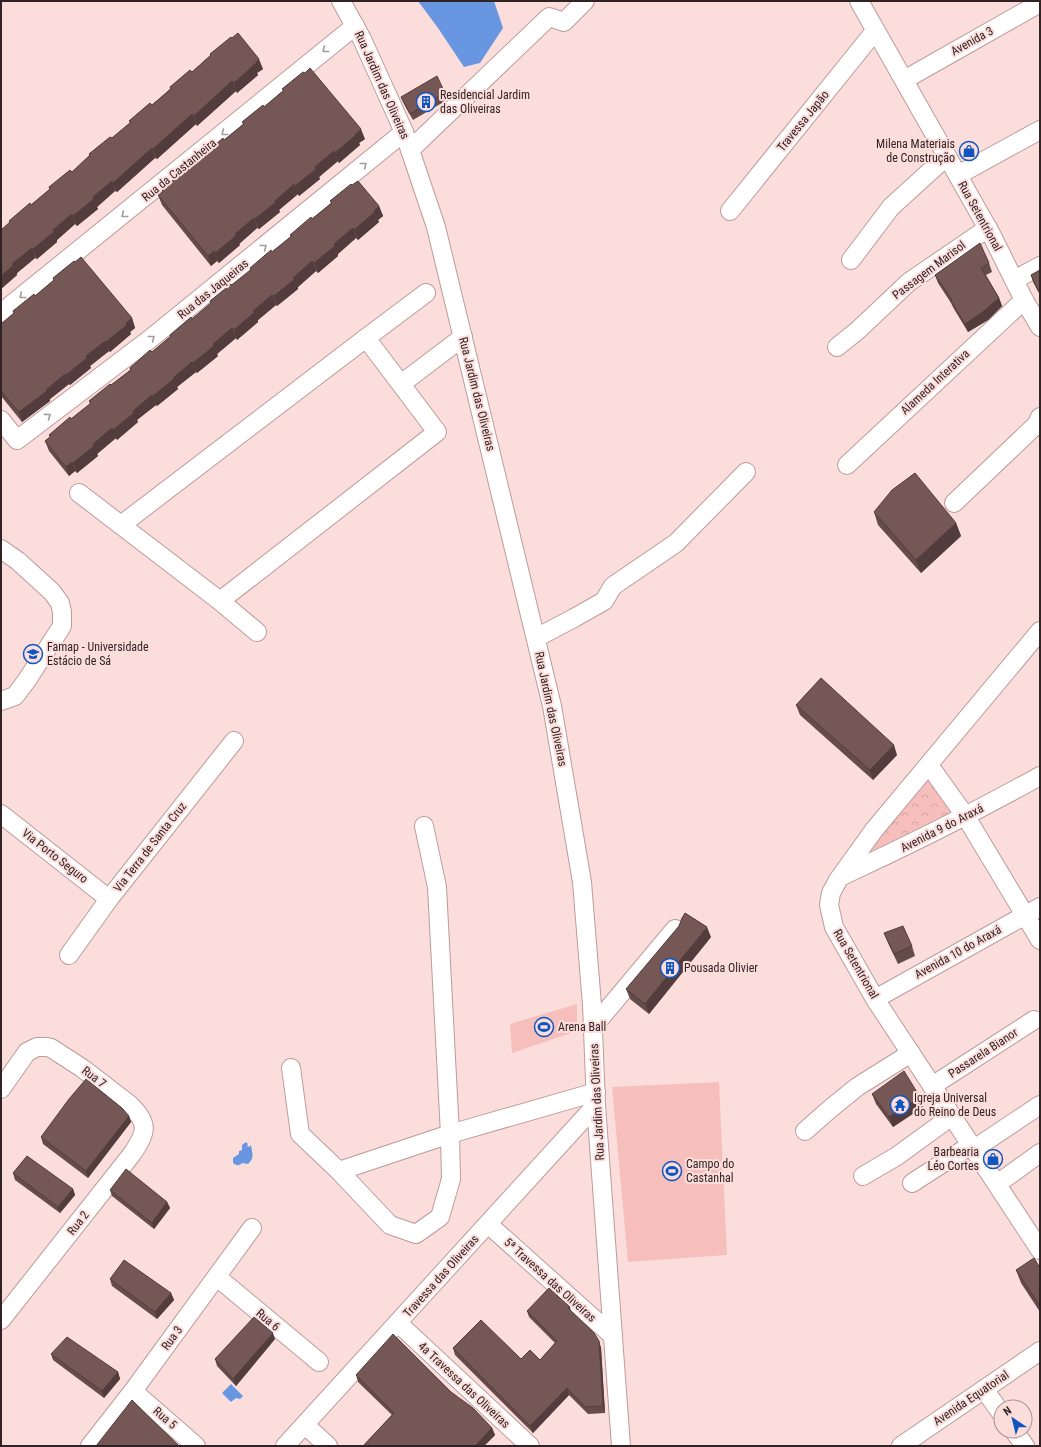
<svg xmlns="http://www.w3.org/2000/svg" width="1041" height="1447" viewBox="0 0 1041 1447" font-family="'Roboto Condensed',sans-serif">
	<defs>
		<pattern id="park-crowns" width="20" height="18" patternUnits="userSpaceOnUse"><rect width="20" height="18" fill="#f7bfbc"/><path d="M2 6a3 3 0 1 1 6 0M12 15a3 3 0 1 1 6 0" fill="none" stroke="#d4a4a1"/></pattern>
	</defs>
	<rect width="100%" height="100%" fill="#fbdedc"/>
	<!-- green -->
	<g fill="#f7bfbc">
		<path d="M577 1004V1031L512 1053 510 1024Z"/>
		<path d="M719 1082 727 1255 628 1262 612 1087Z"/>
	</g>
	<!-- park -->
	<path fill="url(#park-crowns)" d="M930 778 951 813 866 854Z"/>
	<!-- water -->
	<g fill="#6896e1">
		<path d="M418 1H494L503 28 480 63 464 67 438 28Z"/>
		<path d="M246 1142 248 1144 247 1146 249 1147 251 1145C252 1153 255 1158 248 1164L242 1163C239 1166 237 1166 233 1163V1158L239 1154V1151L242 1150V1145Z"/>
		<path d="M231 1384 243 1396 240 1399 236 1398 231 1402 222 1393Z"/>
	</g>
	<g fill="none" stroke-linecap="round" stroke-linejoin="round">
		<defs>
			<g id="minor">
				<path d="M341 1 362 39 404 132 436 227 552 706 582 882 592 1005 596 1105 621 1446"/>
				<path d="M859 1 991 234 1024 300 1040 327"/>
				<path d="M904 80 1040 3"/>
				<path d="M410 150 549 17 564 22 585 1"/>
				<path d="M958 175 1040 130"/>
				<path d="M730 211 875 31"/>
				<path d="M851 260 891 207 947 156"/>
				<path d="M1014 280 1040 266"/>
				<path d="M1 313 355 26"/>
				<path d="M366 338 426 293"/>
				<path d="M837 347 857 331 909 282 988 228"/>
				<path d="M401 384 463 337"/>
				<path d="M1 420 17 440 150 339 404 132"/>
				<path d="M847 465 1024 300"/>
				<path d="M79 493 220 601 257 632"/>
				<path d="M954 503 1037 424 1040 417"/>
				<path d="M121 525 366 338 437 432 220 601"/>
				<path d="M1 549 18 561 52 592 60 603 62 612V626L27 680 15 696 1 701"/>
				<path d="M1040 631 874 830 838 880 831 893 829 905 834 927 875 999 1040 1250"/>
				<path d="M536 638 574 618 604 601 613 586 676 543 746 472"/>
				<path d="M929 765 966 817 1040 940"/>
				<path d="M1 814 109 899"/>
				<path d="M424 826 437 887 450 1134 451 1179 440 1217 416 1234 390 1225 339 1171 450 1134 596 1092"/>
				<path d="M842 876C909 845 975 812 1040 776"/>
				<path d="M69 955 109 899 234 741"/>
				<path d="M875 999 1040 907"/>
				<path d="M593 1027 675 929"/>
				<path d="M291 1068 300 1134 339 1171"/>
				<path d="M932 1086 1034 1020"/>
				<path d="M1 1089 27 1052 37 1047H47L51 1048 82 1068 130 1105C150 1124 146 1133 132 1154L1 1320"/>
				<path d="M805 1131 830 1109 857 1087 911 1053"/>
				<path d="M974 1149 1040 1105"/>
				<path d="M863 1176 897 1156 952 1116"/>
				<path d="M912 1183 971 1145"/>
				<path d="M997 1184 1040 1153"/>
				<path d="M488 1224 613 1336"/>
				<path d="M217 1277 319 1362"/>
				<path d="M398 1323 530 1446"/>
				<path d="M984 1389 1001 1413"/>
				<path d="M133 1391 196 1446"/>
				<path d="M305 1425 328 1446"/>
				<path d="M1014 1431 1025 1446"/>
				<path d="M90 1446 133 1391 252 1228"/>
				<path d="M285 1446 596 1105"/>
				<path d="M901 1446 1040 1351"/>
			</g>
		</defs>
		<!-- minor casing -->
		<use href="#minor" stroke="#bd9b99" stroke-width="20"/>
		<!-- minor -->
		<use href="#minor" stroke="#fff" stroke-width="18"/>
	</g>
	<!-- wall -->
	<g fill="#654b49">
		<path d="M210 54 263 69 257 73 258 75 237 93 236 91 197 126 196 124 157 159 155 158 117 192 115 191 97 207 98 209 77 226 75 224 57 240V242L37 259 35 258 17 273V275L1 289 10 222 9 221 31 205 50 189 49 187 72 172 90 156 89 154 112 138 130 123 129 121 152 105 170 89V87L192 72 210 56Z"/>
		<path d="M282 89 365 139 359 143 360 145 339 163 338 161 319 177 320 179 299 196 298 194 279 210 280 212 259 229 257 228 239 244 240 245 219 263 217 261 211 266 162 205 158 195 163 191 162 189 184 173 203 158 202 156 224 140 243 124 242 122 264 107 283 91Z"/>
		<path d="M445 93 447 100 413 120 404 104 401 97Z"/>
		<path d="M352 185 379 206 383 216 378 220 379 222 358 240 356 238 338 254V256L318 273 316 271 298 287V289L277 306 276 305 258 320V322L237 340 236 338 217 354 218 356 197 373 196 372 177 387 178 389 157 406 156 405 137 420 138 422 117 440 116 438 97 454 98 456 77 473 75 471 69 476 49 451 45 441 50 437 49 435 71 419 90 404 89 401 111 385 130 370V368L152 352 170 337V335L192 319 211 303 210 301 232 285 251 270 250 268 272 252 291 237 290 235 312 219 331 203 330 201Z"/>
		<path d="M989 263 992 272 986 275 999 298 1002 306 988 320 968 332 954 309 951 303 938 283 935 275Z"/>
		<path d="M1040 270V295L1033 282 1031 275Z"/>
		<path d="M53 278 132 318 135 328 130 332 131 334 110 352 109 351 90 366 91 368 70 385 69 384 50 399V401L22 422 1 396V324L14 313 13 311 35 296 54 280Z"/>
		<path d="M874 512 956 523 961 536 921 573 878 525Z"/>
		<path d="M796 705 897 755 873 780 800 715Z"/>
		<path d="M884 933 912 946 915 956 898 964 888 943Z"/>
		<path d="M711 937 649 1014 630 999 626 989Z"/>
		<path d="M872 1094 923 1107 893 1127 876 1104Z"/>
		<path d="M129 1116 131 1122 88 1178 43 1144 41 1137Z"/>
		<path d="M13 1173 73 1189 75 1195 60 1213 15 1180Z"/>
		<path d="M110 1190 167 1202 170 1208 154 1229 112 1196Z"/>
		<path d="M1040 1268V1312L1021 1283 1016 1270Z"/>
		<path d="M110 1279 171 1293 174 1300 157 1319 112 1286Z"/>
		<path d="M570 1307 571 1311 599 1341 601 1348 605 1413 588 1414 569 1395 533 1433 455 1355 453 1348 521 1359 540 1360 555 1343 529 1317 527 1311Z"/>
		<path d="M275 1339 236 1386 217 1366 215 1359Z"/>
		<path d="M51 1354 118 1372 120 1379 104 1398 53 1360Z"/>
		<path d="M356 1375 451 1392 492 1428 495 1435 484 1446H363L392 1415 358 1382Z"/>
	</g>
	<!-- shaded-wall -->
	<g fill="#523d3c">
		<path d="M259 59 263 69 257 73 258 75 237 93 234 83Z"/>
		<path d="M232 81 236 91 197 126 194 116Z"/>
		<path d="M192 114 196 124 157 159 153 149Z"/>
		<path d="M361 129 365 139 359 143 360 145 339 163 335 153Z"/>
		<path d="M152 148 155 158 117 192 113 183Z"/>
		<path d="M334 151 338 161 319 177 320 179 299 196 295 186 315 167Z"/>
		<path d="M112 181 115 191 97 207 98 209 77 226 73 216 93 197Z"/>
		<path d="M294 184 298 194 279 210 280 212 259 229 255 219 275 201Z"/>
		<path d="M379 206 383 216 378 220 379 222 358 240 354 230Z"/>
		<path d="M72 214 75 224 57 240V242L37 259 33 249 53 230Z"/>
		<path d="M254 218 257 228 239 244 240 245 219 263 215 253 235 234Z"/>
		<path d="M353 228 356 238 338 254V256L318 273 314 263 334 244Z"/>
		<path d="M32 248 35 258 17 273V275L1 289V276L12 264Z"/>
		<path d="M214 251 217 261 211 266 208 256Z"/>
		<path d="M312 261 316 271 298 287V289L277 306 274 296 293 278Z"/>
		<path d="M272 295 276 305 258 320V322L237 340 234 330 253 311Z"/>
		<path d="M999 298 1002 306 988 320 968 332 965 324Z"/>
		<path d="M132 318 135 328 130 332 131 334 110 352 106 342 126 323Z"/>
		<path d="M232 328 236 338 217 354 218 356 197 373 193 363 213 344Z"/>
		<path d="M105 341 109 351 90 366 91 368 70 385 66 375 86 356Z"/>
		<path d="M192 362 196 372 177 387 178 389 157 406 153 396 173 378Z"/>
		<path d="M65 374 69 384 50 399V401L22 422 19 412Z"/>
		<path d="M152 395 156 405 137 420 138 422 117 440 113 430 133 411Z"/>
		<path d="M112 428 116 438 97 454 98 456 77 473 73 463 93 444Z"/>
		<path d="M72 462 75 471 69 476 66 467Z"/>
		<path d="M956 523 961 536 921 573 916 560Z"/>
		<path d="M894 745 897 755 873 780 870 770Z"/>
		<path d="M707 927 711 937 649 1014 645 1004Z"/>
		<path d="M920 1097 923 1107 893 1127 889 1117Z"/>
		<path d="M129 1116 131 1122 88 1178 86 1171Z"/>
		<path d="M73 1189 75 1195 60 1213 58 1207Z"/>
		<path d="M167 1202 170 1208 154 1229 152 1223Z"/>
		<path d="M171 1293 174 1300 157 1319 155 1312Z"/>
		<path d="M273 1333 275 1339 236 1386 233 1379Z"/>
		<path d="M599 1341 601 1348 605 1413 603 1406Z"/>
		<path d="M118 1372 120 1379 104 1398 102 1391Z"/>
		<path d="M567 1388 569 1395 533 1433 530 1426Z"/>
		<path d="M492 1428 495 1435 484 1446H475Z"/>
	</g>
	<!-- building -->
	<g fill="#755755" stroke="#523d3c">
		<path d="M238 33 259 59 253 64 254 65 234 83 232 81 194 116 192 114 153 149 152 148 113 183 112 181 93 197 94 199 73 216 72 214 53 230 54 232 33 249 32 248 12 264 14 265 1 276V230L10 222 9 221 30 203 31 205 50 189 49 187 70 170 72 172 90 155 89 154 110 137 112 138 131 122 129 121 150 103 152 105 171 89 170 87 190 70 192 72 211 55 210 54 231 37 232 38Z"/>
		<path d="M310 68 361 129 355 134 356 135 335 153 334 151 315 167 316 169 295 186 294 184 275 201 276 202 255 219 254 218 235 234 236 236 215 253 214 251 208 256 158 195 163 191 162 189 183 172 184 173 203 157 202 156 223 138 224 140 244 124 242 122 263 105 264 107 284 90 282 89 303 72 305 73Z"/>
		<path d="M437 76 445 93 410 114 401 97Z"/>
		<path d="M358 181 379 206 374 211 375 212 354 230 353 228 334 244 335 246 314 263 312 261 293 278 295 279 274 296 272 295 253 311 255 312 234 330 232 328 213 344 214 346 193 363 192 362 173 378 174 379 153 396 152 395 133 411 134 413 113 430 112 428 93 444 94 446 73 463 72 462 66 467 45 441 51 436 49 435 70 417 71 419 91 403 89 401 110 384 111 385 131 370 130 368 150 350 152 352 171 336 170 335 191 317 192 319 211 303 210 301 231 284 232 285 251 270 250 268 271 250 272 252 292 236 290 235 311 217 312 219 332 203 330 201 351 184 352 185Z"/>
		<path d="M980 243 989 263 981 268 999 298 984 311 965 324 951 301 952 300 935 275Z"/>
		<path d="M81 257 132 318 126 323 127 325 106 342 105 341 86 356 87 358 66 375 65 374 46 390 47 391 19 412 1 391V324L14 313 13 311 34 294 35 296 54 280 53 278 74 261 75 262Z"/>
		<path d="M1040 270V291L1039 292 1031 275Z"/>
		<path d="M915 473 956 523 916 560 874 512 892 490Z"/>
		<path d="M821 678 894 745 870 770 796 705Z"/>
		<path d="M685 913 707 927 645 1004 626 989 679 926 682 918Z"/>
		<path d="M903 926 912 946 894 954 884 933Z"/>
		<path d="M904 1071 920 1097 889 1117 872 1094Z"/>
		<path d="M86 1079 122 1108 129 1116 86 1171 41 1137 69 1099Z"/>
		<path d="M27 1156 73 1189 58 1207 13 1173Z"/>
		<path d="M126 1169 167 1202 152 1223 110 1190Z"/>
		<path d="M1034 1258 1040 1268V1306L1016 1270Z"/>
		<path d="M124 1260 171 1293 155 1312 110 1279Z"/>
		<path d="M549 1288 570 1307 568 1308 594 1333 599 1341 603 1406 585 1407 567 1388 530 1426 453 1348 481 1320 521 1359 530 1350 540 1360 557 1341 527 1311Z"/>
		<path d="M254 1317 273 1333 233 1379 215 1359Z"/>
		<path d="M393 1334 451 1392 473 1408 492 1428 475 1446H363L394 1413 356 1375Z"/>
		<path d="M67 1337 118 1372 102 1391 51 1354Z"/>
		<path d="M132 1400 179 1446H96Z"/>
	</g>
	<!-- one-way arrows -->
	<defs><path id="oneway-chevron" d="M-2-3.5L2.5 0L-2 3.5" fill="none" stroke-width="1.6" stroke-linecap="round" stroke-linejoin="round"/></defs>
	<g stroke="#a29c9c">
		<use href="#oneway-chevron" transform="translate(325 50) rotate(141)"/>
		<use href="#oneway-chevron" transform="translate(224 133) rotate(141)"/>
		<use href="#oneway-chevron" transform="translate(364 165) rotate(-39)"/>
		<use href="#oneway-chevron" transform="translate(124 215) rotate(141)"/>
		<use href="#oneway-chevron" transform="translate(264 247) rotate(-39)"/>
		<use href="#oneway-chevron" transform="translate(22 296) rotate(141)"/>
		<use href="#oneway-chevron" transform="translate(152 338) rotate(-38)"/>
		<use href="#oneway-chevron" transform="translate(48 416) rotate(-37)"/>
	</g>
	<!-- icons -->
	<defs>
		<symbol id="building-ring" viewBox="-11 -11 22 22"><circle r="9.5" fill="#fbdedc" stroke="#0f56c0" stroke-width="1.5"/><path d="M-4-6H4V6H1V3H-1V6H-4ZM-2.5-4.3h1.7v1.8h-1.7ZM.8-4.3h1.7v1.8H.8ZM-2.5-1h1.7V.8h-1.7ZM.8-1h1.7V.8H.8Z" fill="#0f56c0"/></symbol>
		<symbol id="shop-ring" viewBox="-11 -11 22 22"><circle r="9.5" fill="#fbdedc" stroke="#0f56c0" stroke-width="1.5"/><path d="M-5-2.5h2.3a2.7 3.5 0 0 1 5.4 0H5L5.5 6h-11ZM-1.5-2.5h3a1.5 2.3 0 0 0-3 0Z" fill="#0f56c0"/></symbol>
		<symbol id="university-ring" viewBox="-11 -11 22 22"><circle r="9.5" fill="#fbdedc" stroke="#0f56c0" stroke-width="1.5"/><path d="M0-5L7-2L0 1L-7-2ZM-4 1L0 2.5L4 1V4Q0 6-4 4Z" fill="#0f56c0"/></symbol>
		<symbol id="stadium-ring" viewBox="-11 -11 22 22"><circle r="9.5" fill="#fbdedc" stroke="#0f56c0" stroke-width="1.5"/><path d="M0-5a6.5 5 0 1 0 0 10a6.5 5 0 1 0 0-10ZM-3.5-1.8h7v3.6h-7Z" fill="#0f56c0"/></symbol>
		<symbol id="temple-ring" viewBox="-11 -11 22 22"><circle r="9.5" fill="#fbdedc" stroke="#0f56c0" stroke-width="1.5"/><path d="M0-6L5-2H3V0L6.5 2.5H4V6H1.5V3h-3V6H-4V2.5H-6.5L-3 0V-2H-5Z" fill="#0f56c0"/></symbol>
	</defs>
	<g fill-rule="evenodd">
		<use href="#building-ring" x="415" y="91" width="22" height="22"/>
		<use href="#shop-ring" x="958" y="140" width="22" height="22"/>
		<use href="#university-ring" x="22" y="643" width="22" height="22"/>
		<use href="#building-ring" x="659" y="957" width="22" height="22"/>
		<use href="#stadium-ring" x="533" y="1016" width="22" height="22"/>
		<use href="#temple-ring" x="889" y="1094" width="22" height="22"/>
		<use href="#shop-ring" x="982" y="1148" width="22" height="22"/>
		<use href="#stadium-ring" x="661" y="1160" width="22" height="22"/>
	</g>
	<g text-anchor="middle" stroke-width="4" stroke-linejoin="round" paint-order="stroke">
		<!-- street labels -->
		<g font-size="12" fill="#312323" stroke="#fbdedc">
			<text transform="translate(972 41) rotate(-29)" y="4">Avenida 3</text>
			<text transform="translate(382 85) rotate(66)" y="4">Rua Jardim das Oliveiras</text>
			<text transform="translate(803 121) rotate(-51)" y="4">Travessa Japão</text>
			<text transform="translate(179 170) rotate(-39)" y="4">Rua da Castanheira</text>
			<text transform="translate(980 216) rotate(61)" y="4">Rua Setentrional</text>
			<text transform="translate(929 270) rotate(-37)" y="4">Passagem Marisol</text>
			<text transform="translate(213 289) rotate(-39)" y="4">Rua das Jaqueiras</text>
			<text transform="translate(935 382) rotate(-43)" y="4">Alameda Interativa</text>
			<text transform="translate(477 394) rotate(76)" y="4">Rua Jardim das Oliveiras</text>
			<text transform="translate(551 709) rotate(78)" y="4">Rua Jardim das Oliveiras</text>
			<text transform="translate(942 828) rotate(-27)" y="4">Avenida 9 do Araxá</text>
			<text transform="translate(150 847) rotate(-52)" y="4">Via Terra de Santa Cruz</text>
			<text transform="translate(55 856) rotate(38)" y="4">Via Porto Seguro</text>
			<text transform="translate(958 952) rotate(-29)" y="4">Avenida 10 do Araxá</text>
			<text transform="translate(856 964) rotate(60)" y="4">Rua Setentrional</text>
			<text transform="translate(983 1053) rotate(-33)" y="4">Passarela Bianor</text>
			<text transform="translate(94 1077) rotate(37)" y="4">Rua 7</text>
			<text transform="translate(597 1102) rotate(-93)" y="4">Rua Jardim das Oliveiras</text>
			<text transform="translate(78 1223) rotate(-52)" y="4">Rua 2</text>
			<text transform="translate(441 1276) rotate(-48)" y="4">Travessa das Oliveiras</text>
			<text transform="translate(550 1280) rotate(42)" y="4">5ª Travessa das Oliveiras</text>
			<text transform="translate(268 1320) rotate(40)" y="4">Rua 6</text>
			<text transform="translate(172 1338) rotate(-54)" y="4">Rua 3</text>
			<text transform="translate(464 1385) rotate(43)" y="4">4a Travessa das Oliveiras</text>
			<text transform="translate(971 1398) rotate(-34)" y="4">Avenida Equatorial</text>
			<text transform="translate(165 1418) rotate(41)" y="4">Rua 5</text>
		</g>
		<!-- poi labels -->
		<g font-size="12" fill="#312323" stroke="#fbdedc" text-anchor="start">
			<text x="440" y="99">Residencial Jardim<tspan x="440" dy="14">das Oliveiras</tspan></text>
			<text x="955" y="148" text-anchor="end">Milena Materiais<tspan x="955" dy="14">de Construção</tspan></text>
			<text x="47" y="651">Famap - Universidade<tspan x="47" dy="14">Estácio de Sá</tspan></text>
			<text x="684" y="972">Pousada Olivier</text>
			<text x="558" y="1031">Arena Ball</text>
			<text x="914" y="1102">Igreja Universal<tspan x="914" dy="14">do Reino de Deus</tspan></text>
			<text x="979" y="1156" text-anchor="end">Barbearia<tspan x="979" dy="14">Léo Cortes</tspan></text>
			<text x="686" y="1168">Campo do<tspan x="686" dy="14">Castanhal</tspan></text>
		</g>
	</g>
	<!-- border -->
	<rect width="1041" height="1447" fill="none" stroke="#312323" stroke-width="4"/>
	<!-- north arrow -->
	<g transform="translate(1013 1419) rotate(325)"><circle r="19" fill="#fbdedc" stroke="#aa9392"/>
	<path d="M0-3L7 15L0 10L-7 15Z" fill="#0f56c0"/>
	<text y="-6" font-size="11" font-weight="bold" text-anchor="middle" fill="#312323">N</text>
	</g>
</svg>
